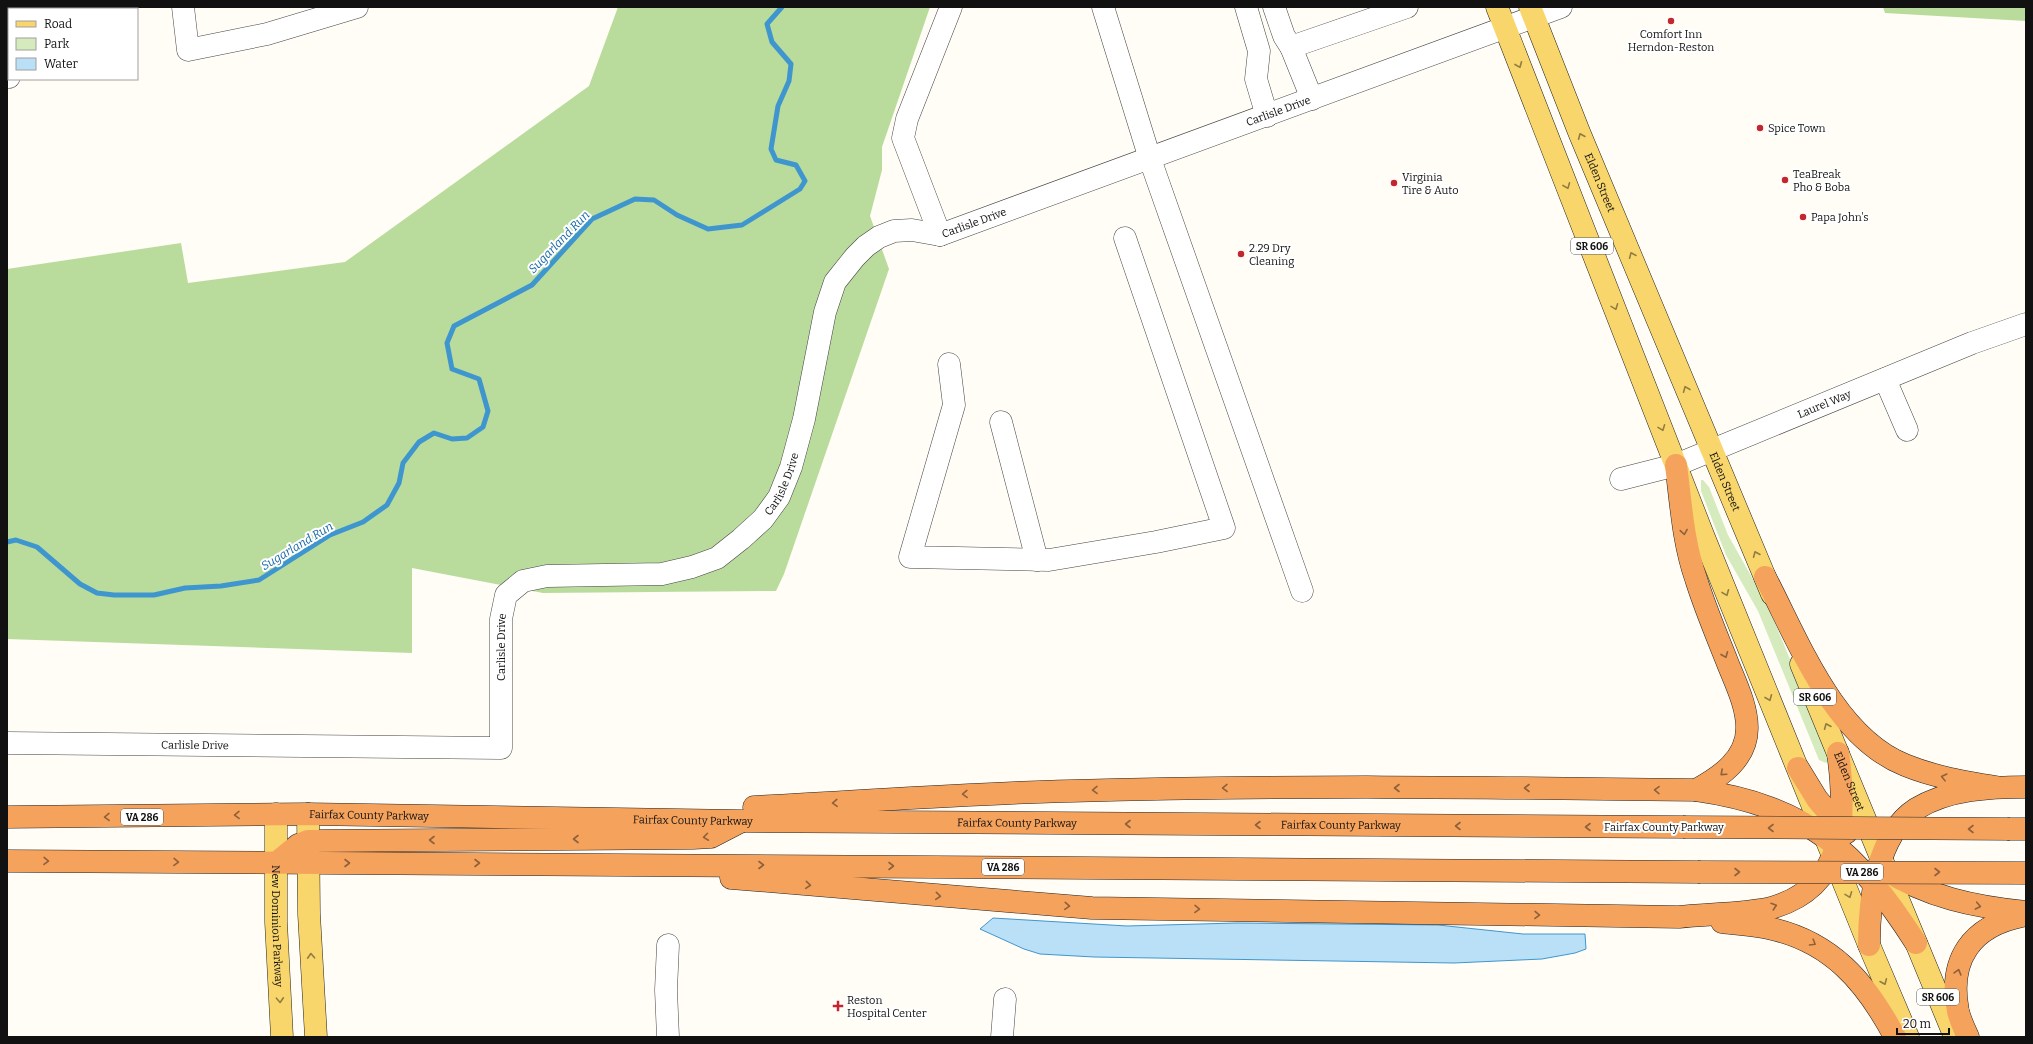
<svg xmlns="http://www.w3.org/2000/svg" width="2033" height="1044" viewBox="0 0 2033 1044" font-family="Bitter,serif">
	<rect width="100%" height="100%" fill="#fffdf5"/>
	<!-- green -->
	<path fill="#d5ebbd" d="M1701 480H1703L1709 487 1728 535 1768 606 1830 756 1829 761 1826 763 1819 760 1758 611 1726 555 1701 491Z"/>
	<!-- forest -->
	<g fill="#b9dc9c">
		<path d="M618 7H930L882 147V170L870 216 889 269 784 574 776 591 543 593 412 568V653L7 639V269L181 243 188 283 345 262 589 86Z"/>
		<path d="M1883 7H2026V21L1885 13Z"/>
	</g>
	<!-- water -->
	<path fill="#b9e0f7" stroke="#3f96cf" d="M993 918 1127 926 1237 923 1438 925 1523 934H1585L1586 949 1575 953 1542 959 1454 963 1094 957 1040 954 1024 949 980 929Z"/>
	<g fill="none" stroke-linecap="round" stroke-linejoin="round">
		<!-- stream -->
		<path stroke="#3f96cf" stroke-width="5" d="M7 542 16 540 37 547 80 584 97 593 114 595H154L185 588 221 586 259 580 330 535 363 522 387 505 399 483 403 463 419 442 434 433 452 439 467 438 483 427 488 411 479 379 452 369 447 343 454 326 532 285 592 219 635 199 654 200 677 215 708 229 742 225 800 189 805 181 796 165 776 160 771 149 778 106 789 81 791 64 772 42 767 24 782 7"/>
		<defs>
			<g id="minor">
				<path d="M121 7V9"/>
				<path d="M183 7 188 50 267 34 357 7"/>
				<path d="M1103 7 1150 159 1302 591"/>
				<path d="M1246 7 1259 51 1256 79 1267 116"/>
				<path d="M1274 7 1284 36 1291 47 1312 99"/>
				<path d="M1291 47 1407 7"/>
				<path d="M7 77H9"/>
				<path d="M940 235 903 138 907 119 951 7"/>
				<path d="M949 364 954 405 910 557 1049 560 1156 542 1224 528 1125 238"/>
				<path d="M1885 379 1907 430"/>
				<path d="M1001 422 1037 560"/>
				<path id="s1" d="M1621 479 1676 465 1972 343 2026 324"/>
				<path id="s2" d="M7 743 501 748V619L506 595 523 581 547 576 662 574 692 567 717 558 741 539 763 519 779 497 791 467 804 419 825 312 835 282 855 257 866 246 879 237 894 231 912 230 940 235 1561 7"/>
				<path d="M668 1037 666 990 668 945"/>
				<path d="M1002 1037 1005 999"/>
			</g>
			<g id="major">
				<path d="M1497 7 1703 535 1869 945 1908 1037"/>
				<path id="s3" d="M1530 7 1579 132 1772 594"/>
				<path d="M57 9 74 7"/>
				<path d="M7 16H9"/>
				<path id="s4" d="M1801 664 1955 1037"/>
				<path id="s5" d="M276 814V922L282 1037"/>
				<path d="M308 814 309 914 316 1037"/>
			</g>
			<g id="highway">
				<path d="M1676 465C1681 503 1683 542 1696 579 1705 608 1717 636 1728 664 1736 684 1747 706 1747 728 1747 759 1720 777 1696 790"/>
				<path d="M1765 577C1798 640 1834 737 1905 765 1934 777 1965 782 1996 787"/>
				<path d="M1798 768 1817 799 1846 833"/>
				<path d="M754 807C859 802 965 793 1071 791 1279 785 1488 787 1696 790 1808 806 1857 851 1916 943"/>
				<path id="s6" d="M7 817 308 814 741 821 1683 827"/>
				<path d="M2010 829H2026"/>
				<path d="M7 861 1698 872"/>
				<path d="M276 863 298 845 308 841 693 838 711 837 740 822"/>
				<path d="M1884 869C1927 897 1975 907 2026 912"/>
				<path d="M731 878 1092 908 1679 917C1706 914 1746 914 1771 908 1846 887 1847 818 1838 753"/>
				<path d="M1722 922C1737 924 1753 925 1768 928 1831 941 1866 982 1895 1037"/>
				<path d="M1869 945C1869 902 1876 835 1916 809 1948 789 1990 787 2026 787"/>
				<path d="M1968 1037C1964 1028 1960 1020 1958 1011 1948 959 1972 926 2022 916"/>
			</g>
		</defs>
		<!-- minor casing -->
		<use href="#minor" stroke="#444" stroke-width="23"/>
		<!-- major casing -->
		<use href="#major" stroke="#222" stroke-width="23"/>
		<!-- highway casing -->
		<use href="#highway" stroke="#222" stroke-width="23"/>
		<!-- minor -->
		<use href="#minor" stroke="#fff" stroke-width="22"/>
		<!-- major -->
		<use href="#major" stroke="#f9d66b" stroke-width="22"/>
		<!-- highway -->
		<use href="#highway" stroke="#f5a25d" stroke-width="22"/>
		<defs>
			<g id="highway-bridge">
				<path d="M1683 827 2010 829"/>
				<path d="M1698 872 2026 873"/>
			</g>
		</defs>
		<!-- highway-bridge casing -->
		<use href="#highway-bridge" stroke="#222" stroke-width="23" stroke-linecap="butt"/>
		<!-- highway-bridge -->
		<use href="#highway-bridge" stroke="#f5a25d" stroke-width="22"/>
	</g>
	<!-- one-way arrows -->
	<defs><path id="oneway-chevron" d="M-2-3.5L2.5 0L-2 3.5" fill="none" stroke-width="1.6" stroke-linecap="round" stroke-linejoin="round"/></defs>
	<g stroke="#917d42">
		<use href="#oneway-chevron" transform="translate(1519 65) rotate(68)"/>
		<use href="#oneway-chevron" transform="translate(1581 136) rotate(-113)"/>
		<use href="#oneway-chevron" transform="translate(1567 186) rotate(68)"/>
		<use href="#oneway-chevron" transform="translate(1632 255) rotate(-113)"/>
		<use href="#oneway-chevron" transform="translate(1615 307) rotate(69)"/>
		<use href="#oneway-chevron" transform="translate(1686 389) rotate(-112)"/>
		<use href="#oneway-chevron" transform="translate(1662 428) rotate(69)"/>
		<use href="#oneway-chevron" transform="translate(1756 554) rotate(-113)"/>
		<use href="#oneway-chevron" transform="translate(1726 593) rotate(68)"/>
		<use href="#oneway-chevron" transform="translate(1769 698) rotate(68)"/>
		<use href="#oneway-chevron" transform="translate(1827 726) rotate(-113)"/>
		<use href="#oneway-chevron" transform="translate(1849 895) rotate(69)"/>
		<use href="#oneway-chevron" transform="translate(311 956) rotate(-93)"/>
		<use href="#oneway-chevron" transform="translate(1884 982) rotate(67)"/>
		<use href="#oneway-chevron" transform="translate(280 1000) rotate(87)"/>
	</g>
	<g stroke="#8e613b">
		<use href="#oneway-chevron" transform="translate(1684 532) rotate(81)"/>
		<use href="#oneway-chevron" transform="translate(1725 655) rotate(68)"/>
		<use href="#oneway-chevron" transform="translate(1723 773) rotate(138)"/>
		<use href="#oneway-chevron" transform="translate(1944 777) rotate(-166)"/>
		<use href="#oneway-chevron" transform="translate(1225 788) rotate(179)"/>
		<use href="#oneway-chevron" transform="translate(1397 788) rotate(-180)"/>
		<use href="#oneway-chevron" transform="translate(1527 788) rotate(-180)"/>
		<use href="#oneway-chevron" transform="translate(1095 790) rotate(179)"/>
		<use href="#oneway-chevron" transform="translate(1657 790) rotate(-179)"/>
		<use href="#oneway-chevron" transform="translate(965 794) rotate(178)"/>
		<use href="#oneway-chevron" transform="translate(835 803) rotate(177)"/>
		<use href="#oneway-chevron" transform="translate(237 815) rotate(179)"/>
		<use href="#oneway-chevron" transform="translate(107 817) rotate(179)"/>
		<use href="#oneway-chevron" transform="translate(1128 824) rotate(-180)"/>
		<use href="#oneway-chevron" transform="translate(1258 825) rotate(-180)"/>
		<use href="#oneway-chevron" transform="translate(1458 826) rotate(-180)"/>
		<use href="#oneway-chevron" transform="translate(1588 827) rotate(-180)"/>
		<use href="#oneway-chevron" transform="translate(1771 828) rotate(-180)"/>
		<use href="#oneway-chevron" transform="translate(1971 829) rotate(-180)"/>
		<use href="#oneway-chevron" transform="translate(706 837) rotate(172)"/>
		<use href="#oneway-chevron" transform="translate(576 839) rotate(180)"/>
		<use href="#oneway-chevron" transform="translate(432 840) rotate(180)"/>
		<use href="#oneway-chevron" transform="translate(46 861) rotate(1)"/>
		<use href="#oneway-chevron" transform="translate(176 862) rotate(1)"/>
		<use href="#oneway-chevron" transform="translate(347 863)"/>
		<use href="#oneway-chevron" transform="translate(477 863)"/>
		<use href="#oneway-chevron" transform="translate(761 865)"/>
		<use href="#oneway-chevron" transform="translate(891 866)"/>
		<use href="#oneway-chevron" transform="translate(1737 872)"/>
		<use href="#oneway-chevron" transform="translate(1937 872)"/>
		<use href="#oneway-chevron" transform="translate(808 885) rotate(5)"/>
		<use href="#oneway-chevron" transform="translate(938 896) rotate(5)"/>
		<use href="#oneway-chevron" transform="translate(1067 906) rotate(4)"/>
		<use href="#oneway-chevron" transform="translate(1774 906) rotate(-18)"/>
		<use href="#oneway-chevron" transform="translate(1978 906) rotate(11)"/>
		<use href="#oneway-chevron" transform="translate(1197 909) rotate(1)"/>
		<use href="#oneway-chevron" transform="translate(1537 915) rotate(1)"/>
		<use href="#oneway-chevron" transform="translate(1813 943) rotate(31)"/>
		<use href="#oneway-chevron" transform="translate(1958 972) rotate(-74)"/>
	</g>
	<!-- markers -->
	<g fill="#c4262e" stroke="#fff" stroke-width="1.5">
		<circle cx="1671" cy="21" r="4"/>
		<circle cx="1760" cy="128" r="4"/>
		<circle cx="1785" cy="180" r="4"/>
		<circle cx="1394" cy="183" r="4"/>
		<circle cx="1803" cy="217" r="4"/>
		<circle cx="1241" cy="254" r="4"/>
		<path d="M836 1000h4v4h4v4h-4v4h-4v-4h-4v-4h4z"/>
	</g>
	<g text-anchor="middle" stroke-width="4" stroke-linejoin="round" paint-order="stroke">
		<!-- shield labels -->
		<g fill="#fff" stroke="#585858" stroke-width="1">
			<rect x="1571" y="238" width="42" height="16" rx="3"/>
			<rect x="1794" y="689" width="42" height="16" rx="3"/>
			<rect x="121" y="809" width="42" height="16" rx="3"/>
			<rect x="982" y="859" width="42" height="16" rx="3"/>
			<rect x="1841" y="864" width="42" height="16" rx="3"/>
			<rect x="1917" y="989" width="42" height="16" rx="3"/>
		</g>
		<g font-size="10" font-weight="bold" fill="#111">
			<text x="1592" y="250">SR 606</text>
			<text x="1815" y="701">SR 606</text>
			<text x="142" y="821">VA 286</text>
			<text x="1003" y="871">VA 286</text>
			<text x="1862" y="876">VA 286</text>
			<text x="1938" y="1001">SR 606</text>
		</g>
		<!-- poi labels -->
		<g font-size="11" fill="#111" stroke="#fff" text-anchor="start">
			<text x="1671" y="38" text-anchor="middle">Comfort Inn<tspan x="1671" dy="13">Herndon-Reston</tspan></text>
			<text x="1768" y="132">Spice Town</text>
			<text x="1793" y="178">TeaBreak<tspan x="1793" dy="13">Pho &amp; Boba</tspan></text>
			<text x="1402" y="181">Virginia<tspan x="1402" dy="13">Tire &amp; Auto</tspan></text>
			<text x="1811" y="221">Papa John's</text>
			<text x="1249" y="252">2.29 Dry<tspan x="1249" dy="13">Cleaning</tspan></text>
			<text x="847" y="1004">Reston<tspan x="847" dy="13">Hospital Center</tspan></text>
		</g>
		<!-- street labels -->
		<g font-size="11" fill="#111" stroke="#fff">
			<text dy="4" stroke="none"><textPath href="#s2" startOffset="1663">Carlisle Drive</textPath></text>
			<text dy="4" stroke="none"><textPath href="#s3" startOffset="189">Elden Street</textPath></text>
			<text dy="4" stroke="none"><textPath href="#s2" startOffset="1339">Carlisle Drive</textPath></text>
			<text dy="4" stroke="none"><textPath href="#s1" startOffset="217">Laurel Way</textPath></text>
			<text dy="4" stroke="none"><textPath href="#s3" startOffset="513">Elden Street</textPath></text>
			<text dy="4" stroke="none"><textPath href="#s2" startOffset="967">Carlisle Drive</textPath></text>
			<text dy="4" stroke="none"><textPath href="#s2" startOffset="595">Carlisle Drive</textPath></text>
			<text dy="4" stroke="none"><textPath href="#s2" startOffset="188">Carlisle Drive</textPath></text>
			<text dy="4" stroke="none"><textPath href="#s4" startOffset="127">Elden Street</textPath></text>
			<text dy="4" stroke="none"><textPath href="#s6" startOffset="362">Fairfax County Parkway</textPath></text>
			<text dy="4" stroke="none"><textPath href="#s6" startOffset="686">Fairfax County Parkway</textPath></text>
			<text dy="4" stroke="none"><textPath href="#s6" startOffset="1010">Fairfax County Parkway</textPath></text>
			<text dy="4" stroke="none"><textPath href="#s6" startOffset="1334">Fairfax County Parkway</textPath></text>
			<text x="1664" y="831">Fairfax County Parkway</text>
			<text dy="4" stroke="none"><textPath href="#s5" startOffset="112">New Dominion Parkway</textPath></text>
		</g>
		<!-- water labels -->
		<g font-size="12" font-style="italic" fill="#1768a6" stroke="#fff">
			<text transform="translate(559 242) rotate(-46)" y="4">Sugarland Run</text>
			<text transform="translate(297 546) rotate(-31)" y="4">Sugarland Run</text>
		</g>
	</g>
	<!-- border -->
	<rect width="2033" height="1044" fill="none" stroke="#111111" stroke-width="16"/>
	<!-- legend -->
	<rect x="8" y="8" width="130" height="72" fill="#ffffff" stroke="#a0a0a0"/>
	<rect x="16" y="21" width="20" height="6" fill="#f9d66b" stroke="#a0a0a0"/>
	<text x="44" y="28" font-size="12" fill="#111111">Road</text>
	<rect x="16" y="38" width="20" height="12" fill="#d5ebbd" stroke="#a0a0a0"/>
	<text x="44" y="48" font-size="12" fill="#111111">Park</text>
	<rect x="16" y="58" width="20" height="12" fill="#b9e0f7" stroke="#a0a0a0"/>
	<text x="44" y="68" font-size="12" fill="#111111">Water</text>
	<!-- scale -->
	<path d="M1897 1028v6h52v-6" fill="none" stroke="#111111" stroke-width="2"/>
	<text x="1903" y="1028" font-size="12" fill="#111111" stroke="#ffffff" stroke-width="3" paint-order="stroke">20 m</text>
</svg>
